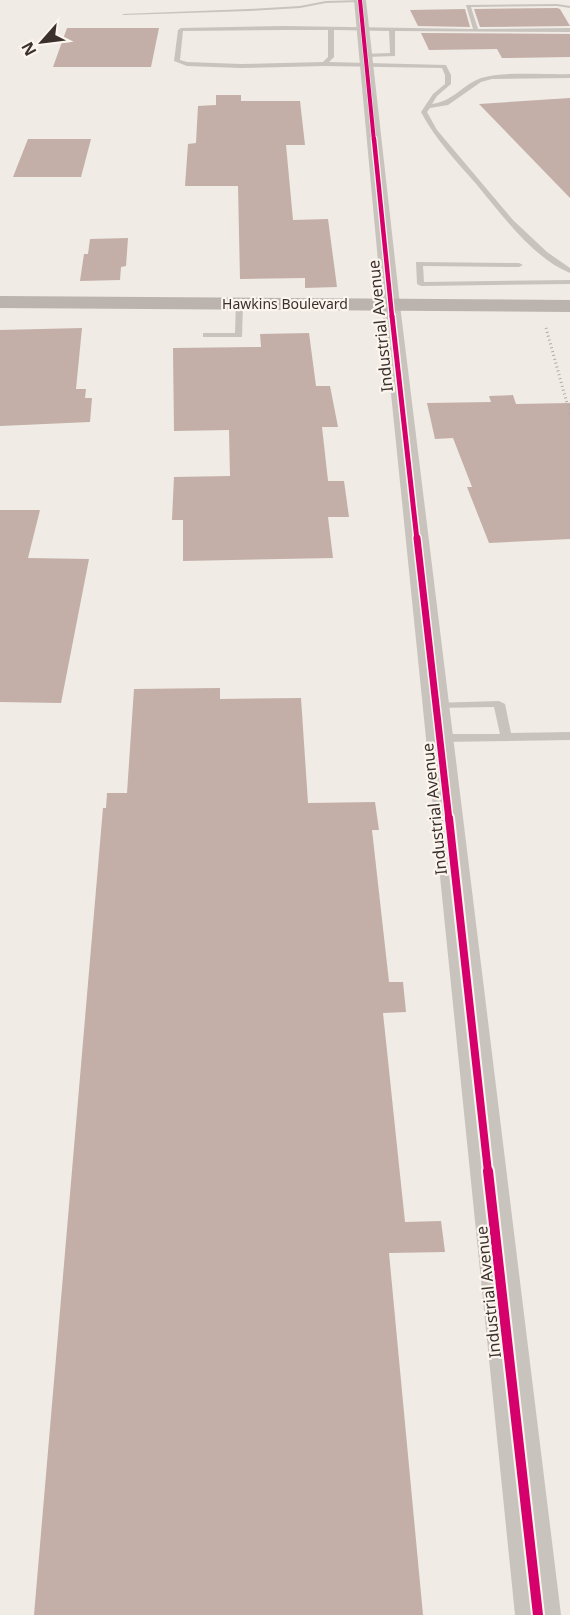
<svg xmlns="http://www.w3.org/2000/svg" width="570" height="1615" viewBox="0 0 570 1615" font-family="'Noto Sans',sans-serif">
	<rect width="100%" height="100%" fill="#f0ebe5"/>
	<!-- building -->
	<g fill="#c3afa7">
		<path d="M557 8 560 9 570 26 480 27 474 9Z"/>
		<path d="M465 9 470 27 418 26 410 10Z"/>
		<path d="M67 28H159L151 67H53Z"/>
		<path d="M421 33 570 34V57L502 58 497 49 429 50Z"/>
		<path d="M216 95H241V101H300L305 145H286L293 220 328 219 337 287 305 288V278L240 279 238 186H185L188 144 196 143 198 106 216 105Z"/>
		<path d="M570 98V198L479 104Z"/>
		<path d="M28 139H91L81 177H13Z"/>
		<path d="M128 238 126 266 121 267 120 280 80 281 84 254H88L90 239Z"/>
		<path d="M82 328 76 389H86L85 398H92L90 422 0 426V330Z"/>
		<path d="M309 333 316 386H330L338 427H322L328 481H344L349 517H328L333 558 183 561V520H172L174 477 230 476 229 430 174 431 173 348 261 347 260 334Z"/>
		<path d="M513 395 516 404 570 403V539L489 543 467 487H472L453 438 435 439 427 403 491 402 489 396Z"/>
		<path d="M0 510H40L28 558 89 559 61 703 0 702Z"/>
		<path d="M220 688V699L301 698 308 803 375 802 379 830H372L389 982H403L406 1012 383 1013 405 1222 441 1221 445 1252 389 1253 423 1615H34L103 808H106L107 793H127L134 689Z"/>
	</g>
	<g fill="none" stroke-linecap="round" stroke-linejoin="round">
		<!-- service -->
		<g fill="#c9c3be" fill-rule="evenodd">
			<path d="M362 0 360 2 326 3 300 8 249 11 124 15 122 14 249 9 300 6 326 1Z"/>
			<path d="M557 4 570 6V8L557 6 471 7 478 29 570 28V32L395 31V56L366 57 364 54 390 53 389 31 334 30V57L329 62 446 65 451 75V84L437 96 432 104C454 101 462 85 481 78 504 71 545 75 570 74V78L492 79 481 82 448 105 430 108 427 112 437 130 513 220 547 252 570 268V273C533 258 502 215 477 185 457 162 435 139 421 112L433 94 445 84V75L442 68 325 66 241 68 187 66 174 61 178 30 181 28 286 26 473 29 466 5ZM286 30H328V57L323 62 241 64 187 62 180 60 183 31Z"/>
			<path d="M416 262 519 263 523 265 519 267 423 266 424 282 570 280V284L421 286 417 284Z"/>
			<path d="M236 302 243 304 242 337H203V333H235Z"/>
			<path d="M499 701 505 704 511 733 570 732V740L440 742 434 738 440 734H500L494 707 436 708 432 707 430 705 432 703Z"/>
		</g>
		<!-- tertiary -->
		<path fill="#c9c3be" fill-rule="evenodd" d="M354 0H366L400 305 561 1615H515L382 305Z"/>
		<!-- secondary -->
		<path fill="#bab3ae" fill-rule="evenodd" d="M0 296 570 300V312L0 308Z"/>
		<!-- rail -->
		<path stroke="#b1aca8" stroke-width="3" stroke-dasharray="1 3" stroke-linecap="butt" d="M546 328 570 414"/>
		<defs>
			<path id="cycleway-far5" d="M360 0 374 141"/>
			<path id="cycleway-far4" d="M374 139 392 317"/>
			<path id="cycleway-far3" d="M392 316 417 540"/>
			<path id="cycleway-far2" d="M417 538 449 820"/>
			<path id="cycleway-far1" d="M449 818 488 1172"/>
			<path id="cycleway" d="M488 1171 538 1615"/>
		</defs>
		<!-- cycleway-far5 casing -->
		<use href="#cycleway-far5" stroke="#fbf5ee" stroke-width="5"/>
		<!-- cycleway-far4 casing -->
		<use href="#cycleway-far4" stroke="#fbf5ee" stroke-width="7"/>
		<!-- cycleway-far3 casing -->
		<use href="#cycleway-far3" stroke="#fbf5ee" stroke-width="8"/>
		<!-- cycleway-far2 casing -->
		<use href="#cycleway-far2" stroke="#fbf5ee" stroke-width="10"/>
		<!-- cycleway-far1 casing -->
		<use href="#cycleway-far1" stroke="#fbf5ee" stroke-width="12"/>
		<!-- cycleway casing -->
		<use href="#cycleway" stroke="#fbf5ee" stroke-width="14"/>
		<!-- cycleway-far5 -->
		<use href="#cycleway-far5" stroke="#d6006c" stroke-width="4"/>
		<!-- cycleway-far4 -->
		<use href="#cycleway-far4" stroke="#d6006c" stroke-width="4.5"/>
		<!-- cycleway-far3 -->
		<use href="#cycleway-far3" stroke="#d6006c" stroke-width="5"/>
		<!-- cycleway-far2 -->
		<use href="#cycleway-far2" stroke="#d6006c" stroke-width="7"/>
		<!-- cycleway-far1 -->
		<use href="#cycleway-far1" stroke="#d6006c" stroke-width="8"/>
		<!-- cycleway -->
		<use href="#cycleway" stroke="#d6006c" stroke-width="10"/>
	</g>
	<g text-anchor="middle" stroke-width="4.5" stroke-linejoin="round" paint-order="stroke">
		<!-- far-street labels -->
		<g font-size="14" fill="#3b302b" stroke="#fbf5ee">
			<text x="285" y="309">Hawkins Boulevard</text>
		</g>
		<!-- street labels -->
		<g font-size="16" fill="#3b302b" stroke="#fbf5ee">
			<text transform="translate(380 326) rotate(-96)" y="6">Industrial Avenue</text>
			<text transform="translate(434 809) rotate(-96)" y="6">Industrial Avenue</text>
			<text transform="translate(488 1292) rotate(-96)" y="6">Industrial Avenue</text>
		</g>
	</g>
	<!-- north arrow -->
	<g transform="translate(42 42) rotate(242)" stroke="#fbf5ee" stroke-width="4.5" paint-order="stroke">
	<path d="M0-4.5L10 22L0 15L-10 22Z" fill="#3b302b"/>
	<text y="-9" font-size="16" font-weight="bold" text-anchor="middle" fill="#3b302b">N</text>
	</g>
</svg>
